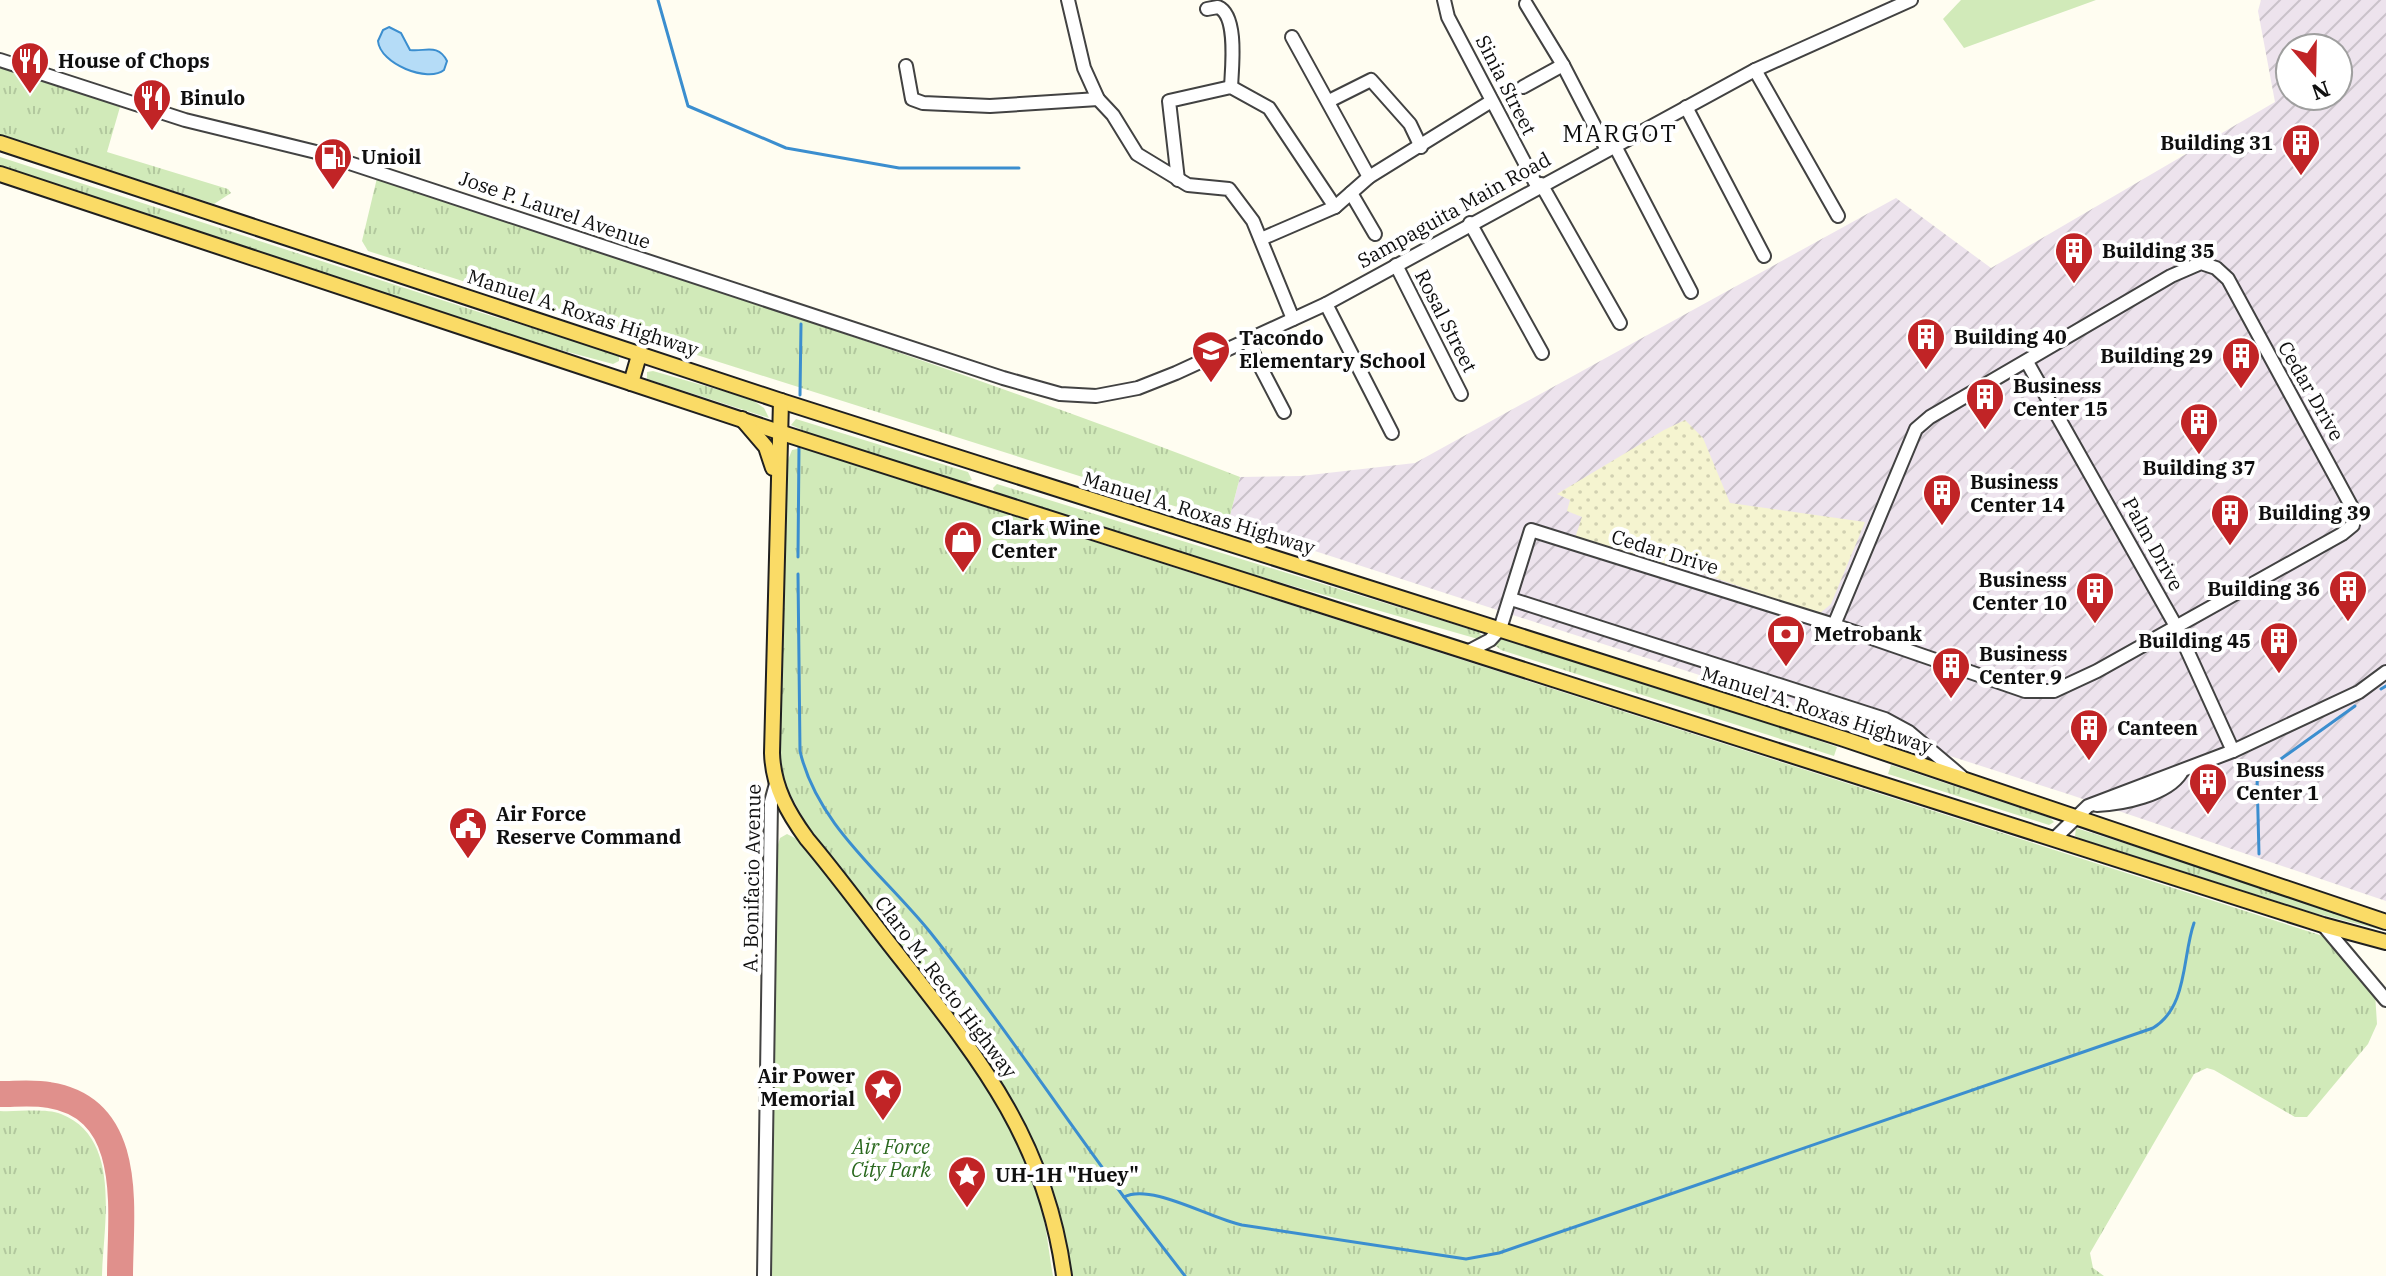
<svg xmlns="http://www.w3.org/2000/svg" width="2386" height="1276" viewBox="0 0 2386 1276" font-family="'IBM Plex Serif',serif">
	<defs>
		<pattern id="industrial-furrows" width="10" height="10" patternUnits="userSpaceOnUse" patternTransform="scale(2)"><rect width="10" height="10" fill="#ede3ed"/><path d="M-1 1l2-2M0 10L10 0M9 11l2-2" fill="none" stroke="#cac2ca"/></pattern>
		<pattern id="farmland-dots" width="8" height="8" patternUnits="userSpaceOnUse" patternTransform="scale(2)"><rect width="8" height="8" fill="#f5f4d0"/><path d="M2 2h.1M6 6h.1" fill="none" stroke="#d1d0b1" stroke-width="1.8" stroke-linecap="round"/></pattern>
		<pattern id="grass-tufts" width="24" height="20" patternUnits="userSpaceOnUse" patternTransform="scale(2)"><rect width="24" height="20" fill="#d1eab9"/><path d="M3 7l-1-3M5 7V3M7 7l1-3M15 17l-1-3M17 17v-4M19 17l1-3" fill="none" stroke="#b2c89e"/></pattern>
	</defs>
	<rect width="100%" height="100%" fill="#fffdf1"/>
	<!-- industrial -->
	<path fill="url(#industrial-furrows)" fill-rule="evenodd" d="M2261 0H2386V901L2071 795 1228 523 1240 477 1301 476 1415 463 1896 198 1991 268 2275 102 2258 11ZM2290 48H2338V96H2290Z"/>
	<!-- farmland -->
	<path fill="url(#farmland-dots)" d="M1685 420 1703 438 1730 503 1865 522 1831 604 1819 614 1704 574 1574 541 1582 517 1567 511 1570 500 1557 494 1664 430Z"/>
	<!-- grass -->
	<g fill="url(#grass-tufts)">
		<path d="M0 64 120 107 107 152 228 189 231 193 214 204 0 135Z"/>
		<path d="M0 157 485 314 609 351 619 356V361L613 364 523 340 0 166Z"/>
		<path d="M377 178C666 274 956 367 1240 477L1228 523 368 251 362 241Z"/>
		<path d="M653 371 751 399 764 408 769 418 647 379V372Z"/>
		<path d="M796 419 968 472 972 480 964 483 809 433 791 425Z"/>
		<path d="M802 448 2323 936 2375 993 2377 1024 2368 1044 2307 1117H2295L2214 1070 2207 1068 2194 1074 2090 1253 2093 1268 2104 1276H1069C1050 1206 1035 1138 995 1076L818 845 784 783 780 755 788 460 792 450Z"/>
		<path d="M997 484 1479 632 1483 637 1478 639 1209 562 995 493 993 488Z"/>
		<path d="M1499 638 1697 698 1837 747 1834 756 1501 650 1492 643Z"/>
		<path d="M1891 765 2050 818 2054 822 2049 825 1888 774Z"/>
		<path d="M2076 828 2257 885 2386 931 2314 913 2081 839 2075 836Z"/>
		<path d="M0 1111C18 1112 45 1108 61 1114 123 1138 103 1226 102 1276H0Z"/>
	</g>
	<!-- park -->
	<g fill="#d1eab9">
		<path d="M1961 0H2096L1964 48 1943 19Z"/>
		<path d="M787 834 799 840C888 949 1005 1071 1042 1210 1047 1231 1049 1254 1053 1276H770L777 848 780 838Z"/>
	</g>
	<!-- water -->
	<path fill="#b5dcf7" stroke="#3b8ecf" stroke-width="2" d="M389 27 401 33 410 50C425 52 438 43 447 61L444 70C428 83 380 64 378 41L383 30Z"/>
	<g fill="none" stroke-linecap="round" stroke-linejoin="round">
		<!-- stream -->
		<g stroke="#3b8ecf" stroke-width="3">
			<path d="M658 0 688 106 786 148 899 168H1019"/>
			<path d="M800 395 801 324"/>
			<path d="M798 557 799 446"/>
			<path d="M798 574 800 751C817 825 883 874 930 932 998 1017 1059 1110 1124 1197 1151 1183 1209 1218 1242 1225L1466 1259 1499 1253 2153 1028C2188 1007 2182 957 2194 923"/>
			<path d="M2381 689 2386 686"/>
			<path d="M2259 854 2257 776 2355 706"/>
			<path d="M1124 1197 1185 1276"/>
		</g>
		<!-- taxiway -->
		<path stroke="#e0908c" stroke-width="26" d="M0 1094C16 1094 34 1092 49 1095 137 1109 120 1213 120 1276"/>
		<defs>
			<g id="minor">
				<path d="M1068 0 1084 68 1098 99 1113 115 1137 154 1188 185 1229 189 1253 221 1293 319"/>
				<path d="M1444 0 1448 17 1537 186"/>
				<path d="M1526 4 1563 65 1607 150"/>
				<path d="M1207 9 1218 7C1238 15 1232 67 1231 87"/>
				<path d="M1292 37 1369 177"/>
				<path d="M0 60 185 120 316 152 1003 378 1060 394 1096 396 1138 388 1176 373 1326 304 1755 70 1911 0"/>
				<path d="M906 66 912 99 923 103 990 106 1098 99"/>
				<path d="M1755 70 1838 216"/>
				<path d="M1523 87 1563 65"/>
				<path d="M1329 101 1371 80 1410 124 1421 147"/>
				<path d="M1686 107 1764 256"/>
				<path d="M1615 146 1691 292"/>
				<path d="M1178 180 1169 101 1231 87 1269 108 1335 207"/>
				<path d="M1541 184 1620 323"/>
				<path d="M1351 193 1375 234"/>
				<path d="M1470 223 1542 353"/>
				<path d="M1261 239 1335 207 1369 177 1490 102"/>
				<path d="M1396 265 1461 394"/>
				<path d="M1326 304 1392 433"/>
				<path d="M1247 341 1284 412"/>
				<path d="M2027 362 2177 628 2233 751"/>
				<path d="M1511 599 1885 719 1909 732 1961 776"/>
				<path d="M1469 651 1490 640 1500 629 1531 530 1834 625 2025 691H2054L2097 671 2342 534 2353 525 2354 511 2228 279 2216 268 2201 263 2171 276 1930 417 1916 429 1834 625"/>
				<path d="M2097 805C2122 804 2167 795 2181 773"/>
				<path d="M2055 838 2088 806 2233 751 2359 692 2386 672"/>
				<path d="M2323 925 2386 1000"/>
				<path d="M764 1276 771 802 776 784"/>
			</g>
			<g id="major">
				<path d="M0 143 781 401 1844 739 2386 922"/>
				<path d="M0 174 779 432 2323 925 2386 942"/>
				<path d="M631 383 640 352"/>
				<path d="M781 401 772 753C773 787 788 813 807 839 840 878 870 920 902 960 982 1062 1046 1142 1064 1276"/>
				<path d="M742 419 766 447 773 468"/>
			</g>
		</defs>
		<!-- minor casing -->
		<use href="#minor" stroke="#424242" stroke-width="16"/>
		<!-- major casing -->
		<use href="#major" stroke="#202020" stroke-width="18"/>
		<!-- minor -->
		<use href="#minor" stroke="#fff" stroke-width="12"/>
		<!-- major -->
		<use href="#major" stroke="#fadb66" stroke-width="14"/>
	</g>
	<!-- icons -->
	<defs>
		<symbol id="restaurant-pin" viewBox="-11 -11 22 30"><path d="M0 17L-7.5 6A9.5 9.5 0 1 1 7.5 6Z" fill="#c12426" stroke="#fff"/><path d="M-5-6h1v4h1v-4h1v4h1v-4h1v5L-1.5 .5V6h-2V.5L-5-1ZM5-6V6H3V1.5H1.5Q1.5-4 5-6Z" fill="#fff"/></symbol>
		<symbol id="building-pin" viewBox="-11 -11 22 30"><path d="M0 17L-7.5 6A9.5 9.5 0 1 1 7.5 6Z" fill="#c12426" stroke="#fff"/><path d="M-4-6H4V6H1V3H-1V6H-4ZM-2.5-4.3h1.7v1.8h-1.7ZM.8-4.3h1.7v1.8H.8ZM-2.5-1h1.7V.8h-1.7ZM.8-1h1.7V.8H.8Z" fill="#fff"/></symbol>
		<symbol id="fuel-pin" viewBox="-11 -11 22 30"><path d="M0 17L-7.5 6A9.5 9.5 0 1 1 7.5 6Z" fill="#c12426" stroke="#fff"/><path d="M-5.5-6h7V0h2V4h1.3V-2.5L3-4.5l.8-.8L6-3V5H2.5V1h-1V6h-7ZM-4.2-4.7v3.2H.2V-4.7Z" fill="#fff"/></symbol>
		<symbol id="school-pin" viewBox="-11 -11 22 30"><path d="M0 17L-7.5 6A9.5 9.5 0 1 1 7.5 6Z" fill="#c12426" stroke="#fff"/><path d="M0-5L7-2L0 1L-7-2ZM-4 1L0 2.5L4 1V4Q0 6-4 4Z" fill="#fff"/></symbol>
		<symbol id="shop-pin" viewBox="-11 -11 22 30"><path d="M0 17L-7.5 6A9.5 9.5 0 1 1 7.5 6Z" fill="#c12426" stroke="#fff"/><path d="M-5-2.5h2.3a2.7 3.5 0 0 1 5.4 0H5L5.5 6h-11ZM-1.5-2.5h3a1.5 2.3 0 0 0-3 0Z" fill="#fff"/></symbol>
		<symbol id="bank-pin" viewBox="-11 -11 22 30"><path d="M0 17L-7.5 6A9.5 9.5 0 1 1 7.5 6Z" fill="#c12426" stroke="#fff"/><path d="M-6-4H6V4H-6ZM0-2.3a2.3 2.3 0 1 0 0 4.6a2.3 2.3 0 1 0 0-4.6Z" fill="#fff"/></symbol>
		<symbol id="civic-pin" viewBox="-11 -11 22 30"><path d="M0 17L-7.5 6A9.5 9.5 0 1 1 7.5 6Z" fill="#c12426" stroke="#fff"/><path d="M-.6-6.5H3V-4.5H.6V-3L4-1V1h2V6H-6V1h2V-1L-.6-3ZM-1.2 2.5V6h2.4V2.5Z" fill="#fff"/></symbol>
		<symbol id="sight-pin" viewBox="-11 -11 22 30"><path d="M0 17L-7.5 6A9.5 9.5 0 1 1 7.5 6Z" fill="#c12426" stroke="#fff"/><path d="M0-6L1.8-2.2L6-1.7L2.9 1.2L3.7 5.4L0 3.3L-3.7 5.4L-2.9 1.2L-6-1.7L-1.8-2.2Z" fill="#fff"/></symbol>
	</defs>
	<g fill-rule="evenodd">
		<use href="#restaurant-pin" x="8" y="39" width="44" height="60"/>
		<use href="#restaurant-pin" x="130" y="76" width="44" height="60"/>
		<use href="#building-pin" x="2279" y="121" width="44" height="60"/>
		<use href="#fuel-pin" x="311" y="135" width="44" height="60"/>
		<use href="#building-pin" x="2052" y="229" width="44" height="60"/>
		<use href="#building-pin" x="1904" y="315" width="44" height="60"/>
		<use href="#school-pin" x="1189" y="328" width="44" height="60"/>
		<use href="#building-pin" x="2219" y="334" width="44" height="60"/>
		<use href="#building-pin" x="1963" y="375" width="44" height="60"/>
		<use href="#building-pin" x="2177" y="400" width="44" height="60"/>
		<use href="#building-pin" x="1920" y="471" width="44" height="60"/>
		<use href="#building-pin" x="2208" y="491" width="44" height="60"/>
		<use href="#shop-pin" x="941" y="518" width="44" height="60"/>
		<use href="#building-pin" x="2326" y="567" width="44" height="60"/>
		<use href="#building-pin" x="2073" y="569" width="44" height="60"/>
		<use href="#bank-pin" x="1764" y="612" width="44" height="60"/>
		<use href="#building-pin" x="2257" y="619" width="44" height="60"/>
		<use href="#building-pin" x="1929" y="644" width="44" height="60"/>
		<use href="#building-pin" x="2067" y="706" width="44" height="60"/>
		<use href="#building-pin" x="2186" y="760" width="44" height="60"/>
		<use href="#civic-pin" x="446" y="804" width="44" height="60"/>
		<use href="#sight-pin" x="861" y="1066" width="44" height="60"/>
		<use href="#sight-pin" x="945" y="1153" width="44" height="60"/>
	</g>
	<g text-anchor="middle" stroke-width="8" stroke-linejoin="round" paint-order="stroke">
		<!-- poi labels -->
		<g font-size="20" font-weight="bold" fill="#0f0f0f" stroke="#fff" text-anchor="start">
			<text x="58" y="68">House of Chops</text>
			<text x="180" y="105">Binulo</text>
			<text x="2273" y="150" text-anchor="end">Building 31</text>
			<text x="361" y="164">Unioil</text>
			<text x="2102" y="258">Building 35</text>
			<text x="1954" y="344">Building 40</text>
			<text x="1239" y="345">Tacondo<tspan x="1239" dy="23">Elementary School</tspan></text>
			<text x="2213" y="363" text-anchor="end">Building 29</text>
			<text x="2013" y="393">Business<tspan x="2013" dy="23">Center 15</tspan></text>
			<text x="2199" y="475" text-anchor="middle">Building 37</text>
			<text x="1970" y="489">Business<tspan x="1970" dy="23">Center 14</tspan></text>
			<text x="2258" y="520">Building 39</text>
			<text x="991" y="535">Clark Wine<tspan x="991" dy="23">Center</tspan></text>
			<text x="2067" y="587" text-anchor="end">Business<tspan x="2067" dy="23">Center 10</tspan></text>
			<text x="2320" y="596" text-anchor="end">Building 36</text>
			<text x="1814" y="641">Metrobank</text>
			<text x="2251" y="648" text-anchor="end">Building 45</text>
			<text x="1979" y="661">Business<tspan x="1979" dy="23">Center 9</tspan></text>
			<text x="2117" y="735">Canteen</text>
			<text x="2236" y="777">Business<tspan x="2236" dy="23">Center 1</tspan></text>
			<text x="496" y="821">Air Force<tspan x="496" dy="23">Reserve Command</tspan></text>
			<text x="855" y="1083" text-anchor="end">Air Power<tspan x="855" dy="23">Memorial</tspan></text>
			<text x="995" y="1182">UH-1H "Huey"</text>
		</g>
		<!-- street labels -->
		<g font-size="20" fill="#0f0f0f" stroke="#fff">
			<text transform="translate(1506 85) rotate(63)" y="7">Sinia Street</text>
			<text transform="translate(555 210) rotate(19)" y="7">Jose P. Laurel Avenue</text>
			<text transform="translate(1454 210) rotate(-29)" y="7">Sampaguita Main Road</text>
			<text transform="translate(583 313) rotate(18)" y="7">Manuel A. Roxas Highway</text>
			<text transform="translate(1446 321) rotate(63)" y="7">Rosal Street</text>
			<text transform="translate(2311 391) rotate(60)" y="7">Cedar Drive</text>
			<text transform="translate(1199 513) rotate(17)" y="7">Manuel A. Roxas Highway</text>
			<text transform="translate(2153 544) rotate(61)" y="7">Palm Drive</text>
			<text transform="translate(1665 552) rotate(17)" y="7">Cedar Drive</text>
			<text transform="translate(1817 710) rotate(18)" y="7">Manuel A. Roxas Highway</text>
			<text transform="translate(752 878) rotate(-89)" y="7">A. Bonifacio Avenue</text>
			<text transform="translate(946 987) rotate(53)" y="7">Claro M. Recto Highway</text>
		</g>
		<!-- park labels -->
		<g font-size="20" font-style="italic" fill="#2a681e" stroke="#fff">
			<text x="891" y="1154">Air Force<tspan x="891" dy="23">City Park</tspan></text>
		</g>
		<!-- quarter labels -->
		<g font-size="24" letter-spacing="2" fill="#0f0f0f" stroke="#fff">
			<text x="1620" y="142">MARGOT</text>
		</g>
	</g>
	<!-- north arrow -->
	<g transform="translate(2314 72) rotate(160)"><circle r="38" fill="#ffffff" stroke="#9f9f9f" stroke-width="2"/>
	<path d="M0-6L14 30L0 20L-14 30Z" fill="#c12426"/>
	<text y="-12" font-size="22" font-weight="bold" text-anchor="middle" fill="#0f0f0f">N</text>
	</g>
</svg>
